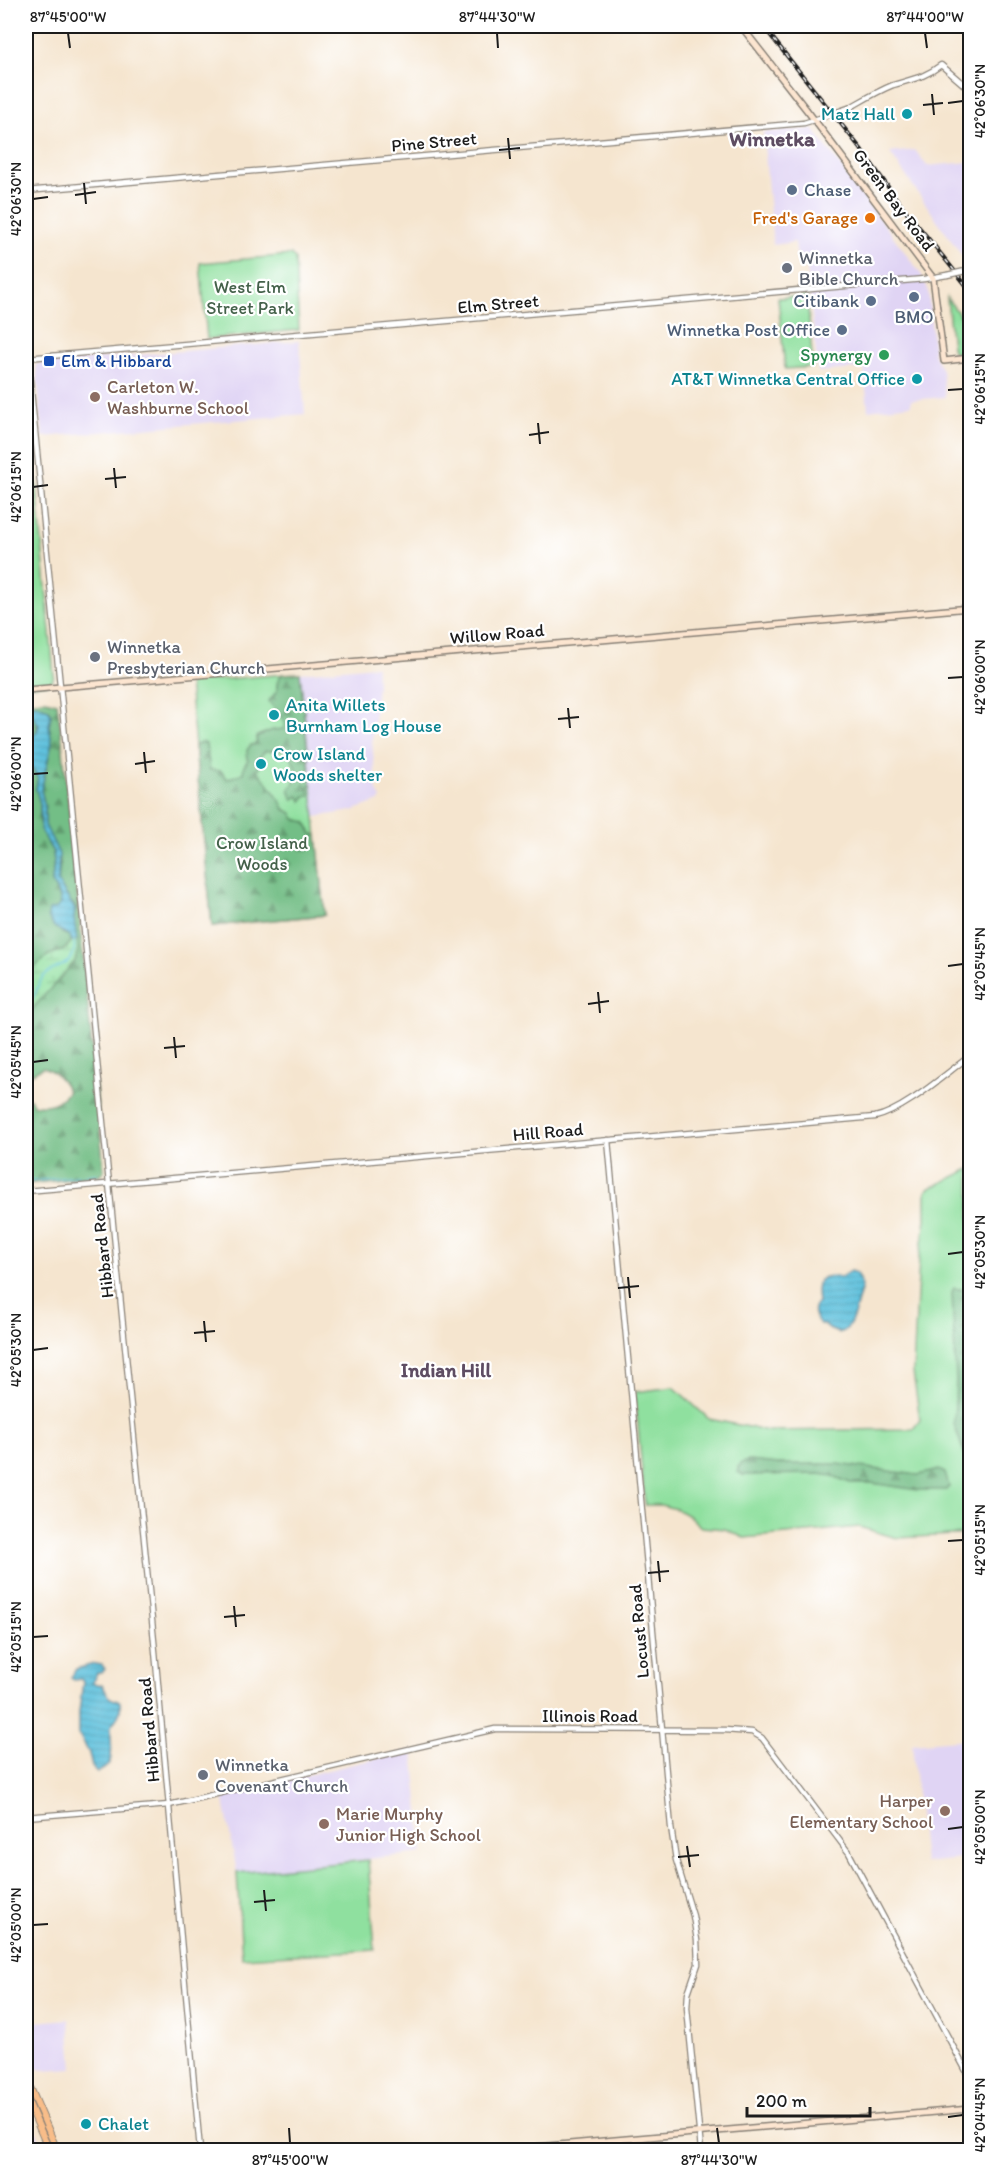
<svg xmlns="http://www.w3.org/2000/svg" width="996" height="2176" viewBox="0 0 996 2176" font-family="Itim,sans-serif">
	<defs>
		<pattern id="forest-firs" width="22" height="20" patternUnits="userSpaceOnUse" patternTransform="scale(1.5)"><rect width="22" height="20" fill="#73be86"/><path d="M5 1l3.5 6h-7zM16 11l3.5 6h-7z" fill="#5e9a6d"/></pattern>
		<pattern id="wetland-marsh" width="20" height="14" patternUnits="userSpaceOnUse" patternTransform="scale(1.5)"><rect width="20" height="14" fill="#8fe09f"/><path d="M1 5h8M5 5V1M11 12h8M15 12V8" fill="none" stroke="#7bc088"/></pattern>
		<pattern id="water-rules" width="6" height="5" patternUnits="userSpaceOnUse" patternTransform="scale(1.5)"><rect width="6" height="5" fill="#5fc1dd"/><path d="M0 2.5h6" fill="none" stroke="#52a5bd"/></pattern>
	</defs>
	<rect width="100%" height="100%" fill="#fff"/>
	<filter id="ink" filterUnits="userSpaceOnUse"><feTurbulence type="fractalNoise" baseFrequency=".0167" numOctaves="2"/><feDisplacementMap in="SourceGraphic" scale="12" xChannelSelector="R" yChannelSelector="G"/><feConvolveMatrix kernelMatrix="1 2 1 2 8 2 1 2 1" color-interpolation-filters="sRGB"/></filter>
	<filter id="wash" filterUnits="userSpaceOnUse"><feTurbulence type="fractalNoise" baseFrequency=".008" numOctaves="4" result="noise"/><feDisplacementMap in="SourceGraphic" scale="24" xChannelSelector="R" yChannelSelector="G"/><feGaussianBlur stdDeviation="1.35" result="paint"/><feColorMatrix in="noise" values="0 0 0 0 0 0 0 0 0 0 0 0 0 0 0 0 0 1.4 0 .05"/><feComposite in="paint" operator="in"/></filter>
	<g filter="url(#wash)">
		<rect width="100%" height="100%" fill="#f5e5cf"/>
		<!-- built -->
		<g fill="#e0d4f4">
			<path d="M813 129 921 274 928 289 934 355 942 370 945 397 911 400V405L868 410 864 368 818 372 806 258 797 259 795 242 773 245 763 132Z"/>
			<path d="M915 150 927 166 970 162V263H967L890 153Z"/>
			<path d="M299 341 305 414 43 437 36 364Z"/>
			<path d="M376 666 377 685 372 742 377 792 381 798 379 801 352 811 315 817 300 673Z"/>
			<path d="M969 1739 970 1858 924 1863 912 1744Z"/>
			<path d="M413 1750 423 1853 237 1873 223 1795Z"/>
			<path d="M69 2019 73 2068 43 2070 31 2067 26 2070V2023Z"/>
			<path d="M26 2105 32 2122 44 2150H26Z"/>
		</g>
		<!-- green -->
		<g fill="#8fe09f" stroke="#567e5e" stroke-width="1.5">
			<path d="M291 255 295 259 299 330 207 339 200 263Z"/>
			<path d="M807 296 813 367 785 369 778 298Z"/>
			<path d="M947 298 970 329V351L954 353 952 348Z"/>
			<path d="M36 477 54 676 52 681 46 684 26 686V478Z"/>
			<path d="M300 673 325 915 212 926 189 682Z"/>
			<path d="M970 1169V1534L897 1538 859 1527 744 1538 725 1529 701 1527 689 1516 676 1509 661 1505H645L635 1392 674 1387 709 1419 768 1431 913 1429 920 1420 913 1372 919 1258 926 1221V1192L928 1189Z"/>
			<path d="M368 1860 375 1950 242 1958 237 1873Z"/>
		</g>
		<!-- forest -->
		<g fill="url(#forest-firs)" stroke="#486d51" stroke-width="1.5">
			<path d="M300 673 311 784 309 787 310 796 304 797 302 801 298 796 294 799 292 798 289 789C303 775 294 765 288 750L265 751 258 759 259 767 257 770C263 777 282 801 284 809L292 813 295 819 306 822 312 834 317 835 325 915 212 926 195 746 202 742 206 744 210 770 221 771 227 779 243 773 244 766 248 760 247 750 251 745 256 744 257 736 273 730 284 729V721L269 701 277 691C276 685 278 678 282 674Z"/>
			<path d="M46 700 57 703 62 740 104 1171 99 1175 89 1177 26 1184V1098L30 1099 34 1105C50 1106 59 1104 68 1091 62 1079 56 1072 43 1067L31 1074 26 1070V1016L75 961 78 949 74 928V908L58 882 60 861 45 825V807L41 790 52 743 49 726 51 714 49 709 36 705 28 711C35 718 39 722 37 733L26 740V702Z"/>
			<path d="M26 760 38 777 36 789 40 803V822L44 837 53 852 54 861 52 882 60 898 61 904 57 908 62 933 70 936 72 941 64 950 49 955 26 975Z"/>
			<path d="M954 1288 965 1290 970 1310V1478L968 1464 954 1424 956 1380 952 1292Z"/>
			<path d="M749 1461 778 1464H838L918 1475 939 1470 945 1473 949 1486 946 1490H918L871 1483H850L833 1476 819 1474 743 1475 738 1472V1467L742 1463Z"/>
		</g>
		<!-- wetland -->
		<path fill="url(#wetland-marsh)" stroke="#567e5e" stroke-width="1.5" d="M77 940 78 949 75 961 26 1016V975L49 955 64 950 72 941Z"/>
		<!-- water -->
		<g fill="url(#water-rules)" stroke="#3e6e7c" stroke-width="1.5">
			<path d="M35 704 48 709 51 714 49 726 52 743 41 790 45 807V825L59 854 58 882 75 909 74 918 77 940 72 941 70 936 54 927 48 917 49 910 57 908 61 904 60 898 52 882 54 861 53 852 41 830 40 803 36 789 38 777 26 760V740L36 733 39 725 27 708Z"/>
			<path d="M850 1271 856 1273 862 1286 854 1315 849 1326 844 1331 838 1333 829 1329 824 1324H820C814 1318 810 1309 818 1302 815 1279 819 1274 841 1277Z"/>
			<path d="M94 1664 102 1665 105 1669 102 1673H97L92 1683 102 1685 110 1698 120 1702C121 1717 118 1715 111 1726 109 1743 119 1766 97 1772L92 1767 89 1753 79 1734V1712L83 1682 81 1679 74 1680 71 1678 76 1669Z"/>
		</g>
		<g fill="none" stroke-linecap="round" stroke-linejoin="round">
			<!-- stream -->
			<g stroke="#5fc1dd" stroke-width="1.5">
				<path d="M26 1004C37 998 36 986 43 977 51 967 65 968 71 958 75 952 75 946 74 939"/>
				<path d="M26 1182 97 1174"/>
			</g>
		</g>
	</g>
	<g filter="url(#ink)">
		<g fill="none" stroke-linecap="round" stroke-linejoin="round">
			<defs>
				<g id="tertiary">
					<path d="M851 107C865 99 878 91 893 85 912 79 924 78 941 65L969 89 970 103"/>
					<path d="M26 191 804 123 823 117"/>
					<path d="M26 340 155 1651 200 2150"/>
					<path d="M27 358 924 279 947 275"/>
					<path d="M608 1140 671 1827 676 1860 693 1916 697 1940 698 1964 688 1993 687 2008 701 2150"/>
					<path d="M26 1191 875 1117C904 1111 945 1074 970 1056"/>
					<path d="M26 1817 169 1805 495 1729 725 1730 752 1732 762 1738 849 1853 970 2078"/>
				</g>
				<g id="secondary">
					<path d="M741 26 809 113 933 278 944 361 970 358"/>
					<path d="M26 690 970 608"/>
					<path d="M500 2150 970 2109"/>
				</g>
				<g id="primary">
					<path d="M26 2078 57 2150"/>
					<path d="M26 2097 49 2150"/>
				</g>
			</defs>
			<!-- tertiary casing -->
			<use href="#tertiary" stroke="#888076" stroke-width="7"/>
			<!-- secondary casing -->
			<use href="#secondary" stroke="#888076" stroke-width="8"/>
			<!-- primary casing -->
			<use href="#primary" stroke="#888076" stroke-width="8"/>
			<!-- tertiary -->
			<use href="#tertiary" stroke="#fff" stroke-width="4.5"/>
			<!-- secondary -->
			<use href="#secondary" stroke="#fce5d0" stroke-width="5"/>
			<!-- primary -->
			<use href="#primary" stroke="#f8bd89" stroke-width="6"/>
			<defs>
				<path id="rail" d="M763 26 861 149 898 201 970 290"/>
			</defs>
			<!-- rail casing -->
			<use href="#rail" stroke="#1c1c1c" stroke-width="4"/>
			<!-- rail -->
			<use href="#rail" stroke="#fff" stroke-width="1.5" stroke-dasharray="4.5" stroke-linecap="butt"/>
			<defs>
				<g id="tertiary-bridge">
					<path d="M823 117 851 107"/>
					<path d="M947 275 970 270"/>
				</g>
			</defs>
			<!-- tertiary-bridge casing -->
			<use href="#tertiary-bridge" stroke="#888076" stroke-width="7" stroke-linecap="butt"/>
			<!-- tertiary-bridge -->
			<use href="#tertiary-bridge" stroke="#fff" stroke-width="4.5"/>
		</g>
	</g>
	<!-- ticks -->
	<path fill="none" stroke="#1c1c1c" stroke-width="2" d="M68 33 70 48M497 33 498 48M925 33 927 48M932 94 934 115M948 103 963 101M923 105 943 103M508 138 510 159M499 150 520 148M84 183 86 204M75 195 96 192M33 199 48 197M948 390 963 389M538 423 540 444M529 435 549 432M114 468 116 488M105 479 126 477M33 487 48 485M948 678 963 677M568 708 570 728M558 719 579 717M144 752 146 773M135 764 155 761M33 774 48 773M948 966 963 964M598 992 600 1013M588 1004 609 1001M174 1037 176 1058M164 1048 185 1046M33 1062 48 1060M948 1254 963 1252M628 1277 630 1298M618 1288 639 1286M204 1321 206 1342M194 1333 215 1331M33 1350 48 1348M948 1541 963 1540M658 1561 660 1582M648 1573 669 1571M234 1606 236 1627M224 1617 245 1615M33 1637 48 1636M948 1829 963 1827M687 1846 690 1867M678 1857 699 1855M264 1890 266 1911M254 1902 275 1900M33 1925 48 1924M948 2117 963 2115M289 2128 290 2143M717 2128 719 2143"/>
	<!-- markers -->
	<g fill="#0f9aa8" stroke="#fff" stroke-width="2">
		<circle cx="907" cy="114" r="6"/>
		<circle cx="917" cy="379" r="6"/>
		<circle cx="274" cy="715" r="6"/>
		<circle cx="261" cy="764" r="6"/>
		<circle cx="86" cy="2124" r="6"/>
	</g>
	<g fill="#5c6f8a" stroke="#fff" stroke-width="2">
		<circle cx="792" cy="190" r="6"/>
		<circle cx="914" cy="297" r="6"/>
		<circle cx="871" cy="301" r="6"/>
		<circle cx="842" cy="330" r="6"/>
	</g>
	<circle fill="#e8710a" stroke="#fff" stroke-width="2" cx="870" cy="218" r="6"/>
	<g fill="#6b7280" stroke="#fff" stroke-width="2">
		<circle cx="787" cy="268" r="6"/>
		<circle cx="95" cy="657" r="6"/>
		<circle cx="203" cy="1775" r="6"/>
	</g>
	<circle fill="#2e9e5b" stroke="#fff" stroke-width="2" cx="884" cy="355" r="6"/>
	<rect fill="#1a4fb4" stroke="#fff" stroke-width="2" x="43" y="355" width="12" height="12" rx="3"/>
	<g fill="#8d6e63" stroke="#fff" stroke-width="2">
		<circle cx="95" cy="397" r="6"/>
		<circle cx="945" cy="1811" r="6"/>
		<circle cx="324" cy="1824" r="6"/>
	</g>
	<g text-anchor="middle" stroke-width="4.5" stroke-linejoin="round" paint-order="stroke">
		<!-- culture labels -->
		<g font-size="18" fill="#0d838f" stroke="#fff" text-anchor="start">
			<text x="895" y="120" text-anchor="end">Matz Hall</text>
			<text x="905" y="385" text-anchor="end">AT&amp;T Winnetka Central Office</text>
			<text x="286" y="711">Anita Willets<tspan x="286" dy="21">Burnham Log House</tspan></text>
			<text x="273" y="760">Crow Island<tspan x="273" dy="21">Woods shelter</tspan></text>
			<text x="98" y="2130">Chalet</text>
		</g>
		<!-- street labels -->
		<g font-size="18" fill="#1c1c1c" stroke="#fff">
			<text transform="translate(434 142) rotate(-5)" y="6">Pine Street</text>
			<text transform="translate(894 200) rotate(53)" y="6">Green Bay Road</text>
			<text transform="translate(498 304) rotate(-5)" y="6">Elm Street</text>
			<text transform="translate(497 634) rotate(-5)" y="6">Willow Road</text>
			<text transform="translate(548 1132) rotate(-5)" y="6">Hill Road</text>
			<text transform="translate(102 1246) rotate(-96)" y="6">Hibbard Road</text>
			<text transform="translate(639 1631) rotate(-95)" y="6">Locust Road</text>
			<text x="590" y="1722">Illinois Road</text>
			<text transform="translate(149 1730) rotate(-95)" y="6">Hibbard Road</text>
		</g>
		<!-- service labels -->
		<g font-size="18" fill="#4e5e75" stroke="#fff" text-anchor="end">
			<text x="804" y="196" text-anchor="start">Chase</text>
			<text x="859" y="307">Citibank</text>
			<text x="914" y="323" text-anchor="middle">BMO</text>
			<text x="830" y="336">Winnetka Post Office</text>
		</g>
		<!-- food labels -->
		<g font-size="18" fill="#c56008" stroke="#fff" text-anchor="end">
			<text x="858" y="224">Fred's Garage</text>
		</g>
		<!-- worship labels -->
		<g font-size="18" fill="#5b616d" stroke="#fff" text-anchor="start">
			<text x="799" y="264">Winnetka<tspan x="799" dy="21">Bible Church</tspan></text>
			<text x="107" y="653">Winnetka<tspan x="107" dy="21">Presbyterian Church</tspan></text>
			<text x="215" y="1771">Winnetka<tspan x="215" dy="21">Covenant Church</tspan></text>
		</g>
		<!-- park labels -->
		<g font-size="18" fill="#44614a" stroke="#fff">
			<text x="250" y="293">West Elm<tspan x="250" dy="21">Street Park</tspan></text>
			<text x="262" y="849">Crow Island<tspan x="262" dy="21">Woods</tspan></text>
		</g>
		<!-- leisure labels -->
		<g font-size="18" fill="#27864d" stroke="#fff" text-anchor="end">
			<text x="872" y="361">Spynergy</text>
		</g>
		<!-- transit labels -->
		<g font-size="18" fill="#164399" stroke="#fff" text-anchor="start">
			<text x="61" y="367">Elm &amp; Hibbard</text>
		</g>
		<!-- education labels -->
		<g font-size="18" fill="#785e54" stroke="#fff" text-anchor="start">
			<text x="107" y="393">Carleton W.<tspan x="107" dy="21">Washburne School</tspan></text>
			<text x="933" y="1807" text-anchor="end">Harper<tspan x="933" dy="21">Elementary School</tspan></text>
			<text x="336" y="1820">Marie Murphy<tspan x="336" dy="21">Junior High School</tspan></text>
		</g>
		<!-- neighbourhood labels -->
		<g font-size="20" font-weight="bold" fill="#5e4d63" stroke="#fff">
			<text x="446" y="1377">Indian Hill</text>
		</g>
		<!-- quarter labels -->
		<g font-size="21" font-weight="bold" fill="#5e4d63" stroke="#fff">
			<text x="772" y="146">Winnetka</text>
		</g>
	</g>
	<!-- margin -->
	<rect width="996" height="2176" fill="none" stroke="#fff" stroke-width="66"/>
	<!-- scale -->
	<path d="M747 2107v9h123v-9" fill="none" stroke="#1c1c1c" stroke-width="3"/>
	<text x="756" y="2107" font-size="18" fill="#1c1c1c" stroke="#ffffff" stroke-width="4.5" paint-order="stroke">200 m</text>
	<rect x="33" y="33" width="930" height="2110" fill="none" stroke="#1c1c1c" stroke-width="2"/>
	<g font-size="15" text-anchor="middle" fill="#1c1c1c">
		<text x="68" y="22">87°45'00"W</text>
		<text x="497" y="22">87°44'30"W</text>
		<text x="925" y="22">87°44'00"W</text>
		<text transform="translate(980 101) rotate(-90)" y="5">42°06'30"N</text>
		<text transform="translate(16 199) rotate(-90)" y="5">42°06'30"N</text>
		<text transform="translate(980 389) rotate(-90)" y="5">42°06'15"N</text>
		<text transform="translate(16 487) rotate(-90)" y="5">42°06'15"N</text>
		<text transform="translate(980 677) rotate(-90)" y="5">42°06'00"N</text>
		<text transform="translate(16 774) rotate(-90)" y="5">42°06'00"N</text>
		<text transform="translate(980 964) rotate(-90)" y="5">42°05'45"N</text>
		<text transform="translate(16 1062) rotate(-90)" y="5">42°05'45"N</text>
		<text transform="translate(980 1252) rotate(-90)" y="5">42°05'30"N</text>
		<text transform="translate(16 1350) rotate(-90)" y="5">42°05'30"N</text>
		<text transform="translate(980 1540) rotate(-90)" y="5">42°05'15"N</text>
		<text transform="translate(16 1637) rotate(-90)" y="5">42°05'15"N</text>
		<text transform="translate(980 1827) rotate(-90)" y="5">42°05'00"N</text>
		<text transform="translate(16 1925) rotate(-90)" y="5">42°05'00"N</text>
		<text transform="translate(980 2115) rotate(-90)" y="5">42°04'45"N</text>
		<text x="290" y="2165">87°45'00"W</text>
		<text x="719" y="2165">87°44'30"W</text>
	</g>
</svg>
